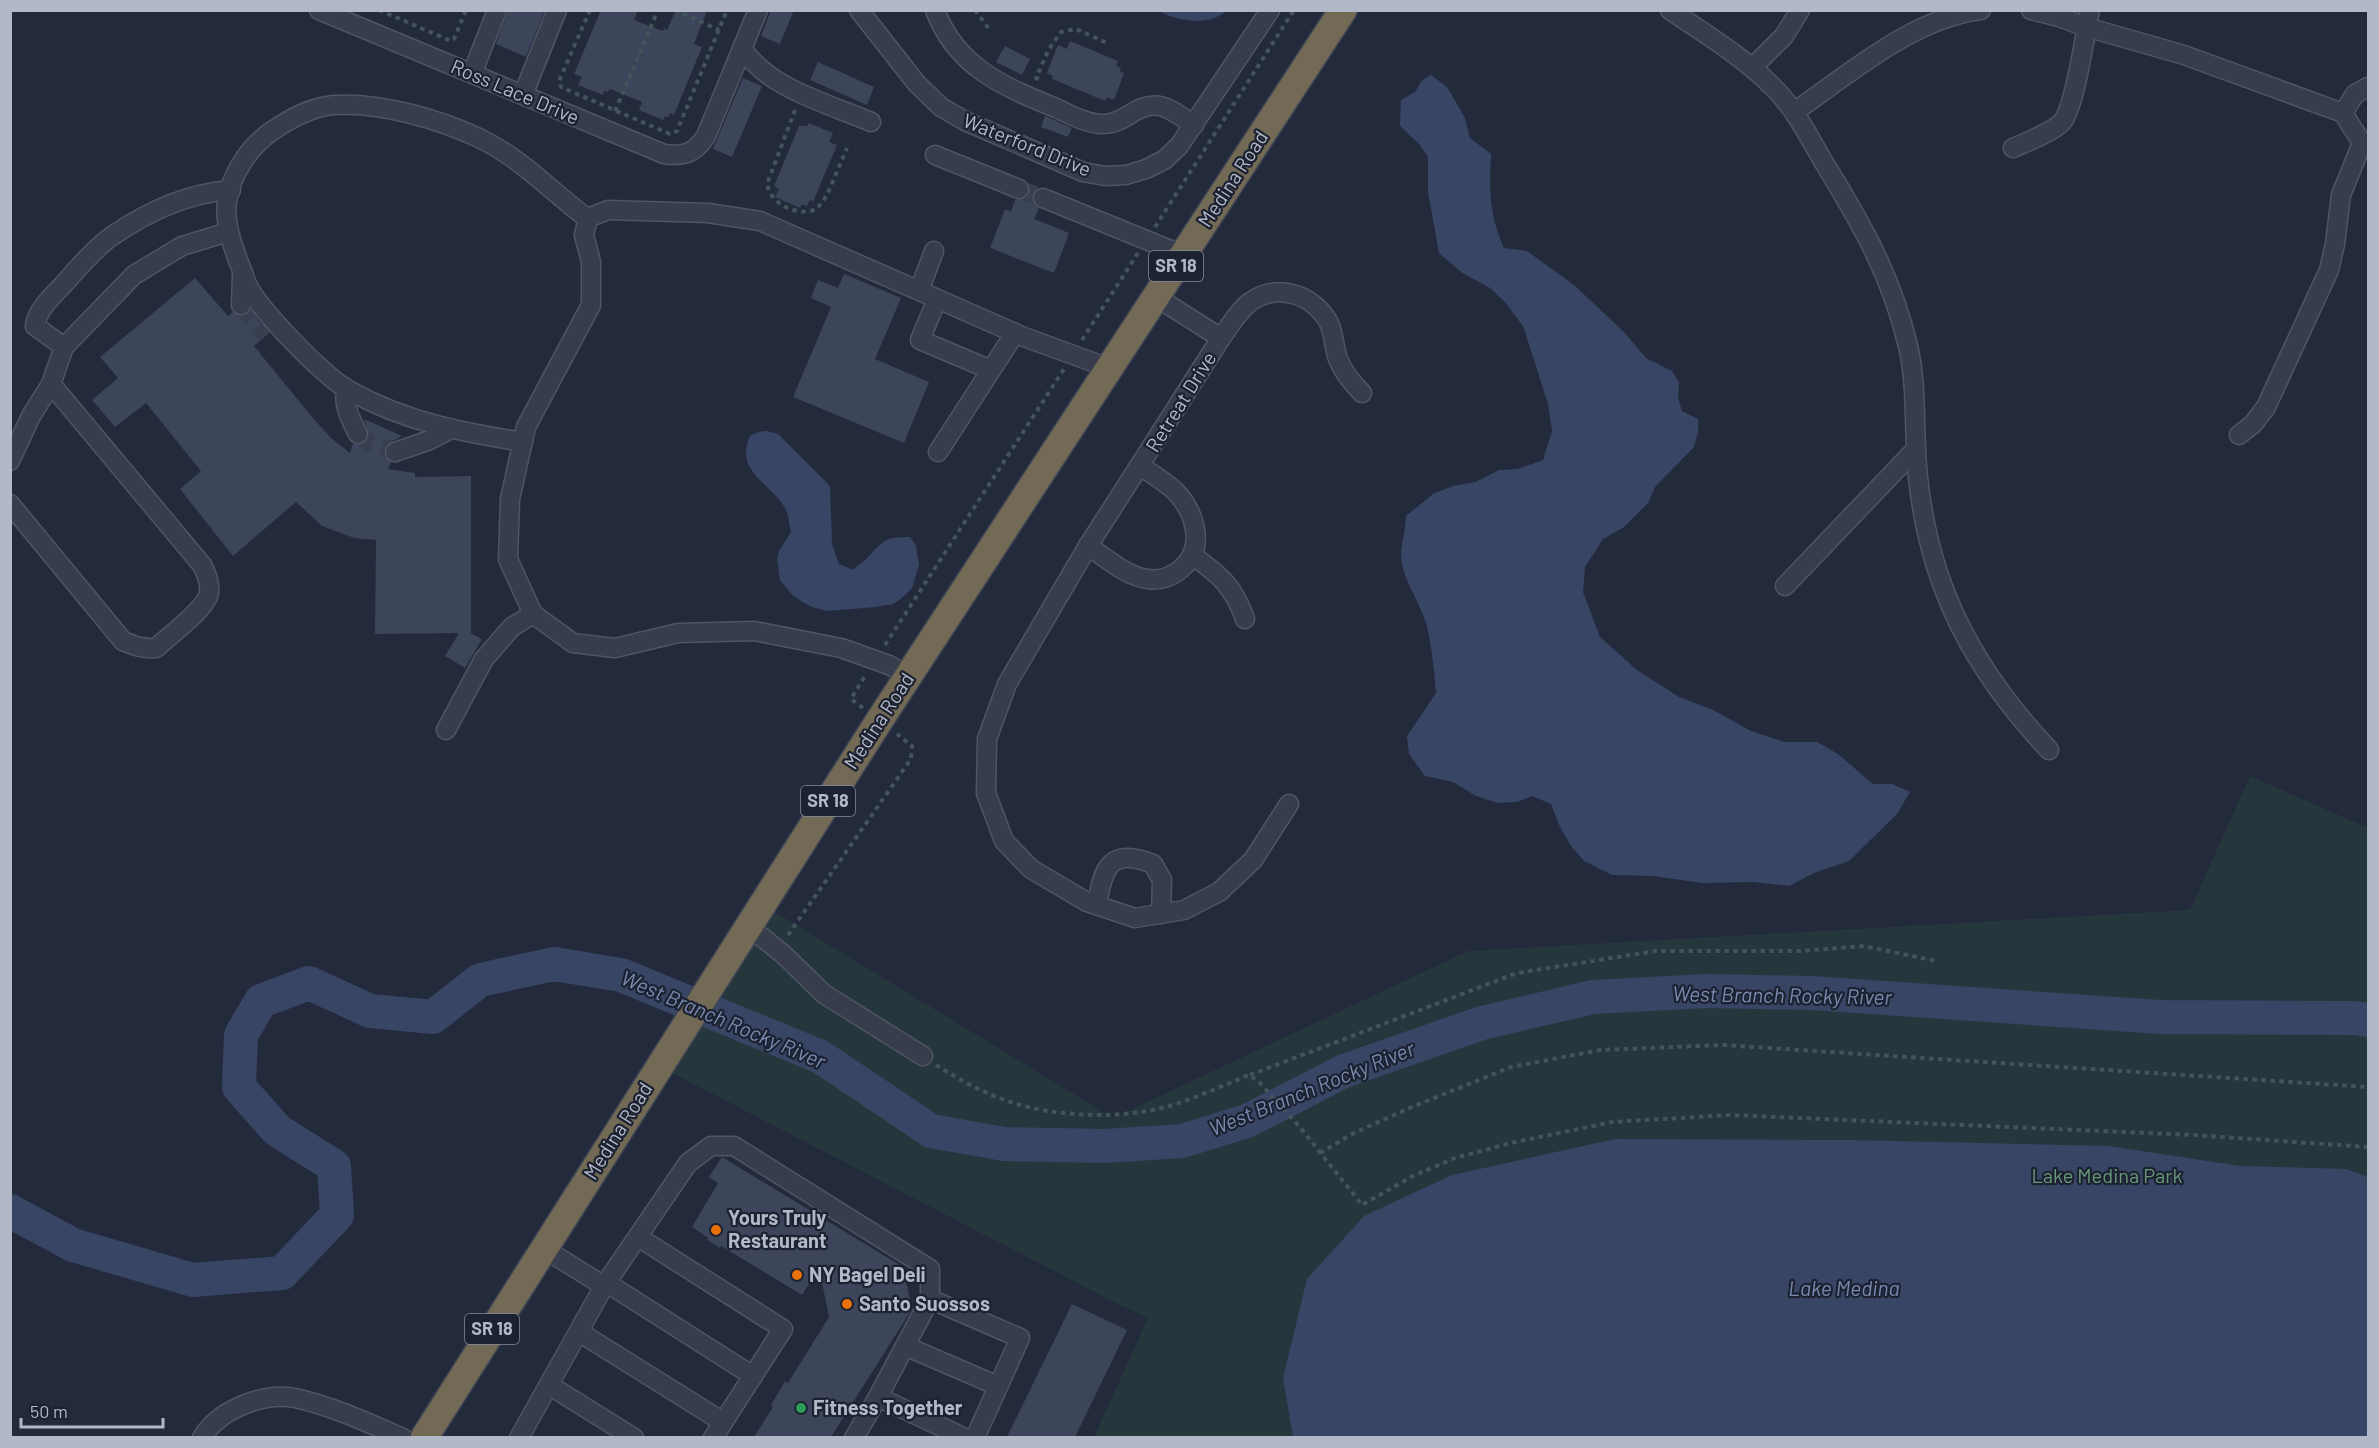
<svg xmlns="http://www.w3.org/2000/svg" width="2379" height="1448" viewBox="0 0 2379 1448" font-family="Barlow,sans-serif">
	<rect width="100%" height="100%" fill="#232a3c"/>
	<!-- green -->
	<path fill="#25373d" d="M2250 776 2368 828V1437H1094L1148 1318 1112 1301 659 1066 762 904 1113 1118 1468 951 2190 910Z"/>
	<!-- water -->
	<g fill="#384565">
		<path d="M1159 11H1226C1208 27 1177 21 1159 11Z"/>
		<path d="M1431 75 1447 87 1465 118 1470 138 1491 154C1489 191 1489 214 1504 248L1527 251 1574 285 1624 332 1646 358 1672 371 1679 382 1678 398 1682 411 1698 419V432L1694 447 1655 487 1648 503 1624 527 1603 539 1585 567 1583 592 1600 637 1637 670 1679 697 1711 709 1751 731 1785 742H1817L1838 754 1873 784H1892L1910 792 1897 814 1849 861 1814 873 1789 886 1753 882 1703 883 1652 876 1612 875 1584 861 1571 846 1560 827 1551 804 1532 796 1517 802 1498 803 1476 796 1453 782 1425 776 1409 754 1407 736 1436 693C1434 670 1432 646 1426 623 1419 600 1401 578 1401 553 1402 541 1406 528 1406 516L1433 494 1453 486 1476 482 1499 470 1518 469 1543 460 1552 431 1548 404 1523 326 1505 302 1490 288 1461 272 1439 253 1428 192V157L1420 145 1400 126 1401 100 1415 92 1422 80Z"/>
		<path d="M767 431 778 434 830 486 832 544 839 564 853 570C858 565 864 562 868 557 885 540 884 537 910 537L916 546 919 565 912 588 902 598 893 604 876 607 828 611 812 607 801 601 792 595 780 580 777 559 779 551 791 532C789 524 789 515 785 508 770 482 734 472 750 436L758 432Z"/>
		<path d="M1615 1139 1849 1140 2109 1146 2240 1166 2346 1169 2368 1177V1437H1293L1283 1378 1307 1279 1364 1216 1452 1175Z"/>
	</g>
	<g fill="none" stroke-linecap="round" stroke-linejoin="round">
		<!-- river -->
		<path stroke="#384565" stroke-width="34" d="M10 1211 73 1245 193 1280 282 1273 337 1215 334 1166 277 1130 239 1087 241 1035 261 1001 309 983 370 1011 433 1017 480 980 554 964 621 975 821 1057 931 1131 1004 1144 1105 1146 1182 1141 1247 1121 1344 1071 1482 1023 1593 997 1706 991 1812 993 2160 1017 2354 1018 2368 1020"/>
	</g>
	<!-- building -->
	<g fill="#3c4559">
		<path d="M508 10H545L526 57 496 44Z"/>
		<path d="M601 10H638L634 20 663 31 664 28 667 30 676 10H707L694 44 702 47 674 115 670 113 669 117 665 116 663 120 639 110 642 102 610 89 608 92 604 91 603 95 578 85 582 77 574 74Z"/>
		<path d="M771 10H794L780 44 761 36Z"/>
		<path d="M1070 41 1118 61 1116 66 1121 68 1120 72 1124 73 1114 100 1107 97 1105 101 1052 79 1053 76 1047 73 1058 45 1067 49Z"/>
		<path d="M1005 46 1030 59 1022 75 996 62Z"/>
		<path d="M818 62 874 87 867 105 810 80Z"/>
		<path d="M743 78 762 86 732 157 713 149Z"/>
		<path d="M1045 116 1072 128 1068 137 1041 127Z"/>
		<path d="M809 123 833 133 829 142 837 145 813 202 810 200 807 206 802 204 800 208 775 197 779 189 774 186 799 126H807Z"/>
		<path d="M1029 185 1038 188 1033 193 1032 199 1039 208 1034 219 1069 233 1054 273 990 248 1005 209 1011 212 1015 200 1026 197 1030 193Z"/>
		<path d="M844 274 901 298 875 359 929 382 904 443 793 397 831 307 811 298 818 280 838 288Z"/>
		<path d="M195 278 228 316 233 312 240 316 246 315 251 311 269 333 254 346 312 417 331 438 350 453 353 444H363L368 440 369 434 364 419 402 436 387 444 384 449 385 456 391 462 388 469 415 473V477L471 476V633H470L482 639 465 668 445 656 459 633 375 634 376 540 354 538 322 526 296 502 233 556 180 489 201 471 146 403 115 427 92 400 118 378 100 357Z"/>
		<path d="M722 1157 903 1267 912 1309 831 1437H754L773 1407 771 1405 785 1381 788 1383 829 1317 819 1268 802 1295 721 1246 720 1248 707 1240 708 1238 692 1227 718 1183 709 1177Z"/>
		<path d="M1072 1304 1127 1330 1075 1437H1007Z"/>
	</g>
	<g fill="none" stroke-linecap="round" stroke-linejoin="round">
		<!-- minor-tunnel -->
		<g stroke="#383f51" stroke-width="18" stroke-dasharray="18 9" stroke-linecap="butt">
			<path d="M1019 189 1043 198"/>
			<path d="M241 305 266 335"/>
			<path d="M358 434 369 443 395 452"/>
		</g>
		<defs>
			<g id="minor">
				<path d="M319 10 664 154C684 157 695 153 706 136L758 10"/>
				<path d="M859 10 917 84 941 107 965 121 1083 172 1105 176 1126 175 1146 169 1164 160 1179 146 1270 10"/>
				<path d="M935 10C956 67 1004 87 1056 108 1071 115 1087 124 1103 124 1113 124 1121 120 1129 115 1157 96 1170 109 1194 125"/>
				<path d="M1670 10C1705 34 1742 56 1772 86 1794 107 1808 135 1823 161 1861 223 1891 274 1908 346 1918 389 1913 433 1918 477 1929 587 1974 670 2049 750"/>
				<path d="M2031 10 2059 17 2086 27 2184 55 2343 113 2362 143"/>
				<path d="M742 48C769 89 827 103 871 122"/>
				<path d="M1753 67 1784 36 1800 10"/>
				<path d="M472 74 497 10"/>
				<path d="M523 95 557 10"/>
				<path d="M1794 112C1849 74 1913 18 1981 10"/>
				<path d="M2343 113 2355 94 2368 87"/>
				<path d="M2013 148C2026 142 2053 132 2062 122 2075 107 2085 34 2090 10"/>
				<path d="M935 155 1019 189"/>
				<path d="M1043 198 1183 255"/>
				<path d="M919 291 934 251"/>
				<path d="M1156 297 1221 338"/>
				<path d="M937 299 920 340 991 370"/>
				<path d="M241 305 242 275"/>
				<path d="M64 347 134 275 182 246 228 232"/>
				<path d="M346 388C343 406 350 418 358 434"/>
				<path d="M2239 435 2253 424 2266 407 2329 270 2335 244 2341 195 2362 143"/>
				<path d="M523 442C461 432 406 422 350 391 330 380 299 348 283 331 271 318 258 304 249 288 245 281 243 271 239 263 232 244 224 222 227 201 231 174 250 146 272 131 291 118 311 107 334 105 380 102 438 119 479 138 521 158 552 192 588 219"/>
				<path d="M395 452 430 440 451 429"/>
				<path d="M938 452 1015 333"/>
				<path d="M10 461 31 416 51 384 64 347 35 326C36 311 53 295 63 285 78 268 94 249 112 236 147 212 189 193 231 190"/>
				<path d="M10 504 123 641C135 646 143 649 156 648 169 636 206 609 209 593 210 582 207 575 202 565L51 384"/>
				<path d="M1088 546C1105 557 1127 577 1148 579 1161 581 1173 576 1182 568 1207 546 1194 510 1174 490 1164 481 1151 473 1140 466"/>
				<path d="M1192 555C1220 575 1234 587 1245 619"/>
				<path d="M1785 586 1916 449"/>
				<path d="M908 676 889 665 841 648 754 631 678 633 615 648 573 643 533 614 508 559 510 499 526 427 591 305V262L584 235 588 218 608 210 708 213 760 221 1024 337 1109 368"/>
				<path d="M446 730 484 659 512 627 533 614"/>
				<path d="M1289 804 1253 860 1219 892 1184 910 1135 918 1087 902 1031 869 1004 841 986 793 987 739 1007 684 1088 546 1221 338C1230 326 1238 311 1250 302 1278 282 1314 295 1329 323 1334 334 1334 348 1338 359 1343 372 1352 383 1362 393"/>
				<path d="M1097 905C1103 867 1110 847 1153 864L1162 880 1161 914"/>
				<path d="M748 926 783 954 824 994 923 1056"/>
				<path d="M638 1237 783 1329 713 1438"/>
				<path d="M543 1248 604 1286 688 1163 711 1146H734L930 1269V1299L1020 1338 975 1438"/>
				<path d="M607 1283 753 1376"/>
				<path d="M579 1332 723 1422"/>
				<path d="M905 1346 998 1386"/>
				<path d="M549 1385 634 1438"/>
				<path d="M878 1397 930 1299"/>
				<path d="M202 1438C218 1410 263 1392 295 1398 332 1406 368 1423 403 1438"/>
				<path d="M519 1438 604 1286"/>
				<path d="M854 1438 878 1397 965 1438"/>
			</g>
			<path id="highway" d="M424 1438 879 721 1343 10"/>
		</defs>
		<!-- minor casing -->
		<use href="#minor" stroke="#4f5564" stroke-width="21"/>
		<!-- highway casing -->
		<use href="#highway" stroke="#3f4554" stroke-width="30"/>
		<!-- path -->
		<g stroke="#43545a" stroke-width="4" stroke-dasharray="4.5 4.5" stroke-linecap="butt">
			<path d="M379 10 451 41 454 39 466 10"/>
			<path d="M590 10 559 81 561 87 670 134 677 131 727 10"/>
			<path d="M675 10 719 30"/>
			<path d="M975 10 989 29"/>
			<path d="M1039 79 1036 78 1049 49 1061 32 1076 29 1107 43"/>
			<path d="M795 110 767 184C771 205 798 217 817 209L827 195 847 148"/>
			<path d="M615 111 658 10"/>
			<path d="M1155 227 1294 10"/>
			<path d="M1082 340 1138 253"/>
			<path d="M885 645 1064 369"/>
			<path d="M863 708 851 699 866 674"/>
			<path d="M788 935 911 759 912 746 897 734"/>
			<path d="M936 1065C960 1080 987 1095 1014 1103 1050 1115 1103 1118 1141 1112 1178 1107 1214 1089 1249 1075L1259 1082 1299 1126 1362 1205 1413 1176 1455 1158 1511 1143 1612 1122 1730 1115 2194 1135 2368 1147"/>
			<path d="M1250 1075 1517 973 1656 951H1800L1864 946 1936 961"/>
			<path d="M1320 1153 1354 1133 1412 1107 1511 1067 1600 1050 1723 1045 2368 1087"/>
		</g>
		<!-- minor -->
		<use href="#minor" stroke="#373d4c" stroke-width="18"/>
		<!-- highway -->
		<use href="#highway" stroke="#726a54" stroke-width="27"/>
	</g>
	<!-- markers -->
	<g fill="#e8710a" stroke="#1c2231" stroke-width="2">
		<circle cx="716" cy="1230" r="6"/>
		<circle cx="797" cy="1275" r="6"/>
		<circle cx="847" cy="1304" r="6"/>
	</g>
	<circle fill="#2e9e5b" stroke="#1c2231" stroke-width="2" cx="801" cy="1408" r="6"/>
	<g text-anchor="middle" stroke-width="4.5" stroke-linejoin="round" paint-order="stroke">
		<!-- shield labels -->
		<g fill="#1c2231" stroke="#858b9a" stroke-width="1.5">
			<rect x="1149" y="251" width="54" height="30" rx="4.5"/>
			<rect x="801" y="786" width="54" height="30" rx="4.5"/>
			<rect x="465" y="1314" width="54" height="30" rx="4.5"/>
		</g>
		<g font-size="18" font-weight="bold" fill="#b2b8c7">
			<text x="1176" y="272">SR 18</text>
			<text x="828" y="807">SR 18</text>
			<text x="492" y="1335">SR 18</text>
		</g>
		<!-- street labels -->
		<g font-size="20" fill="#b2b8c7" stroke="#1c2231">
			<text transform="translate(515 92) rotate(23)" y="7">Ross Lace Drive</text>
			<text transform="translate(1027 145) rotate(22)" y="7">Waterford Drive</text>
			<text transform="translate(1233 179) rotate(-57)" y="7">Medina Road</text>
			<text transform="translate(1181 402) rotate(-58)" y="7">Retreat Drive</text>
			<text transform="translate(879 721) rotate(-57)" y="7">Medina Road</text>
			<text transform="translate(618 1131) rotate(-58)" y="7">Medina Road</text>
		</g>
		<!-- park labels -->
		<g font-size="20" fill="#69987a" stroke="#1c2231">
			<text x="2107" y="1183">Lake Medina Park</text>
		</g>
		<!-- poi labels -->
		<g font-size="20" font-weight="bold" fill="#b2b8c7" stroke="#1c2231" text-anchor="start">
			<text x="728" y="1225">Yours Truly<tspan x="728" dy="23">Restaurant</tspan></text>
			<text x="809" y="1282">NY Bagel Deli</text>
			<text x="859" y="1311">Santo Suossos</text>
			<text x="813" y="1415">Fitness Together</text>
		</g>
		<!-- water labels -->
		<g font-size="21" font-style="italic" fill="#7a8aaf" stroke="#1c2231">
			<text transform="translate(1782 996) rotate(1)" y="7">West Branch Rocky River</text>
			<text transform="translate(723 1020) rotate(23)" y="7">West Branch Rocky River</text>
			<text transform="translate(1312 1089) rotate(-22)" y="7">West Branch Rocky River</text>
			<text x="1844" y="1296">Lake Medina</text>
		</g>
	</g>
	<!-- border -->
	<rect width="2379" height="1448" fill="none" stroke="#b2b8c7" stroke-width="24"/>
	<!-- scale -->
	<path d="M21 1418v9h142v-9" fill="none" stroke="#b2b8c7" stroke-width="3"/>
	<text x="30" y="1418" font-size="18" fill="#b2b8c7" stroke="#1c2231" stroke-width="4.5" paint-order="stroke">50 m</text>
</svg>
